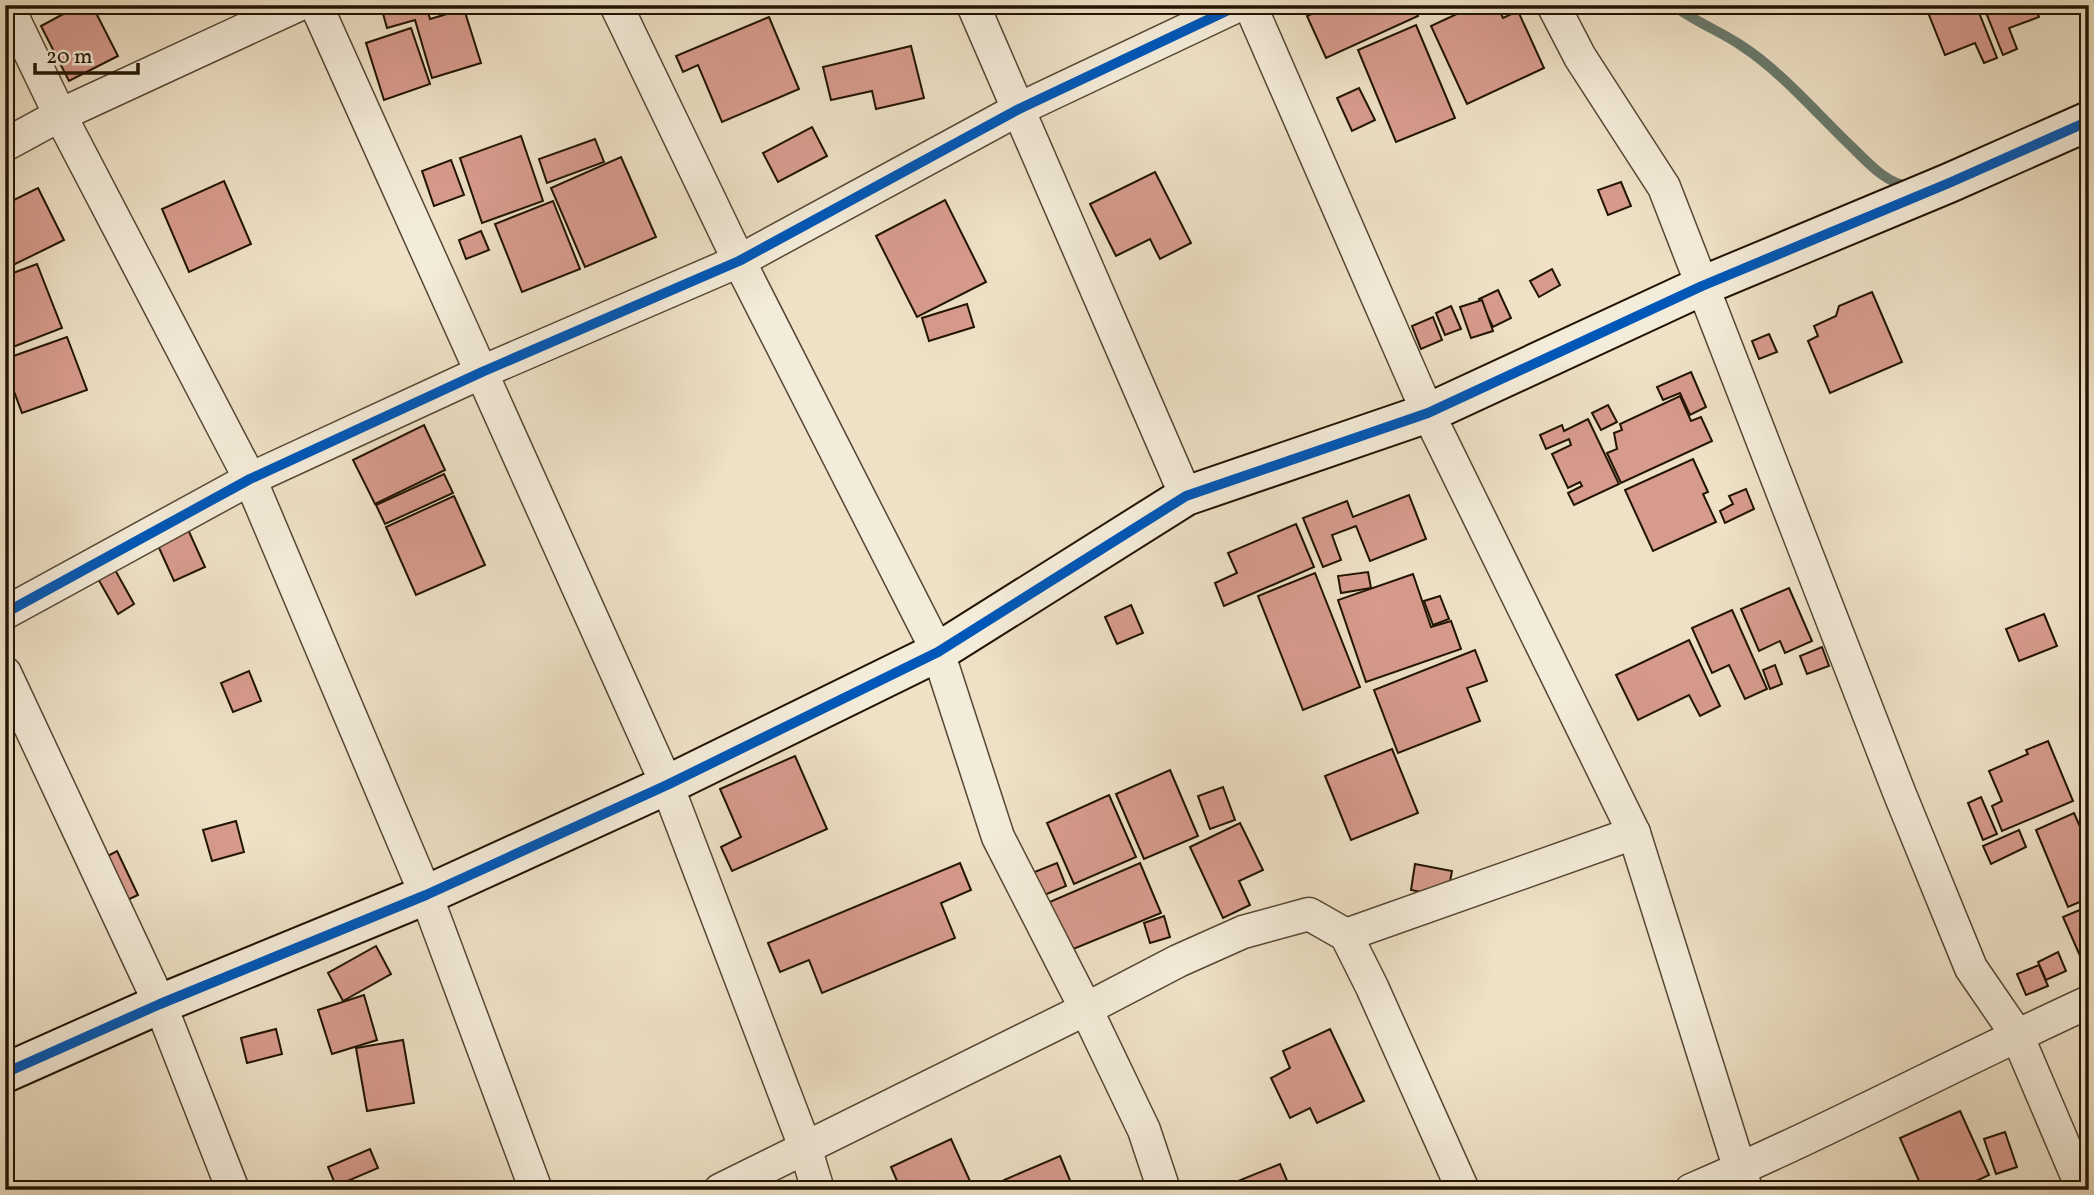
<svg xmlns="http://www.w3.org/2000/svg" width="2094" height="1195" viewBox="0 0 2094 1195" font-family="Vollkorn,serif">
	<rect width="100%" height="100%" fill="#eee1c6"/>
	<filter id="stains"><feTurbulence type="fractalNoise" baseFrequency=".00286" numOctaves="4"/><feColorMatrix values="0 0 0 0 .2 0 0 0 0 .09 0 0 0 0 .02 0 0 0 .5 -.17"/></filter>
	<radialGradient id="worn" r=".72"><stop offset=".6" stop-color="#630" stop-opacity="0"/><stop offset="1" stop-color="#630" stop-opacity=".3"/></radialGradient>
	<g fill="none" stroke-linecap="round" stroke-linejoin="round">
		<!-- stream -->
		<path stroke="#697a6c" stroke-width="10" d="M1673 5C1695 22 1720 31 1742 46 1782 72 1819 116 1853 148 1868 163 1888 185 1910 186"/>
	</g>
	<!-- building -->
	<g fill="#d79b8d" stroke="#221402" stroke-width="2">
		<path d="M80 5H92L118 56 69 81 41 26Z"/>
		<path d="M396 5H426L430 19 464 9 481 63 432 78 415 20 387 28 382 10Z"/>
		<path d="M1331 5H1413L1418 16 1326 58 1307 16Z"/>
		<path d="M1476 5H1497L1503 18 1518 11 1544 68 1467 104 1431 26Z"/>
		<path d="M1925 5H1976L1997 58 1984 63 1975 43 1945 55Z"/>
		<path d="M1983 5H2034L2039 17 2009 28 2017 49 2003 55Z"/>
		<path d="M769 17 799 89 722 122 698 65 683 72 676 56Z"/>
		<path d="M1416 25 1455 118 1396 142 1358 50Z"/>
		<path d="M411 28 430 84 384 100 366 43Z"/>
		<path d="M911 46 924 98 876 109 872 91 831 100 823 67Z"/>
		<path d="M1359 88 1375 120 1352 131 1337 98Z"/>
		<path d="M812 127 827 156 778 182 763 153Z"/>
		<path d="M521 136 543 201 482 223 460 158Z"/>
		<path d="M595 139 604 162 547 183 539 159Z"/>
		<path d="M621 157 656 237 585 267 551 188Z"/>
		<path d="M451 160 464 195 434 206 422 171Z"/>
		<path d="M1155 172 1191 243 1160 259 1150 239 1116 256 1090 204Z"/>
		<path d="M224 181 251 244 189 272 162 209Z"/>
		<path d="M1621 182 1631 206 1608 215 1598 190Z"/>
		<path d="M38 188 64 240 5 269V191L10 202Z"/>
		<path d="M945 200 986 282 917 317 876 236Z"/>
		<path d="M553 201 580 269 522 292 495 224Z"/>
		<path d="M481 231 489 250 466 259 459 240Z"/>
		<path d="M37 264 62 328 5 350V276Z"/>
		<path d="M1552 269 1560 285 1539 297 1530 281Z"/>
		<path d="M1498 290 1511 318 1493 327 1479 299Z"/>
		<path d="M1872 292 1902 362 1830 393 1808 341 1818 336 1814 326 1836 316 1839 306Z"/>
		<path d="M1482 300 1493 331 1471 338 1460 307Z"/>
		<path d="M967 304 974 327 929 341 922 318Z"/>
		<path d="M1451 306 1461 329 1445 335 1436 313Z"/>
		<path d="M1433 317 1442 340 1421 349 1412 326Z"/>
		<path d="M1769 334 1777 352 1759 359 1752 341Z"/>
		<path d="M67 337 87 390 22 413 5 367V359Z"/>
		<path d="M1691 372 1706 407 1690 415 1680 393 1663 400 1657 387Z"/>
		<path d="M1680 396 1691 421 1701 417 1712 441 1621 483 1607 453 1617 449 1614 433 1622 430 1620 424Z"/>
		<path d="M1608 405 1617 422 1601 430 1592 413Z"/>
		<path d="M1588 419 1619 484 1574 505 1568 493 1582 486 1580 482 1568 488 1552 454 1571 445 1569 439 1546 449 1540 435 1562 425 1564 431Z"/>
		<path d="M424 425 445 470 375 504 353 460Z"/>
		<path d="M1693 459 1708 492 1703 494 1716 522 1653 551 1625 490Z"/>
		<path d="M444 474 453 493 385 524 376 505Z"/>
		<path d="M1746 489 1754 509 1725 523 1720 511 1733 504 1729 496Z"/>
		<path d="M1409 495 1426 539 1370 561 1356 526 1332 535 1341 560 1323 567 1303 518 1347 501 1353 517Z"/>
		<path d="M454 496 485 565 416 595 386 527Z"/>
		<path d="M1296 524 1314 567 1224 606 1215 583 1237 573 1228 553Z"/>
		<path d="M186 525 205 567 174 581 155 539Z"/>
		<path d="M114 568 134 604 118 614 97 577Z"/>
		<path d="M1368 572 1371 588 1341 593 1338 576Z"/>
		<path d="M1315 573 1360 687 1303 710 1258 596Z"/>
		<path d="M1413 574 1431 627 1451 621 1461 649 1366 682 1338 600Z"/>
		<path d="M1789 588 1812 641 1785 653 1780 641 1759 651 1741 609Z"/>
		<path d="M1440 596 1449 619 1433 625 1424 601Z"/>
		<path d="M1131 605 1143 633 1117 644 1105 617Z"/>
		<path d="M1732 610 1767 689 1745 699 1729 665 1712 673 1692 628Z"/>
		<path d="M2044 614 2057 646 2019 661 2006 629Z"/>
		<path d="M1689 640 1720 706 1700 716 1689 695 1638 720 1616 675Z"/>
		<path d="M1822 647 1829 666 1807 674 1800 656Z"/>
		<path d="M1475 650 1487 681 1467 688 1480 721 1398 753 1374 690Z"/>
		<path d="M1775 665 1782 684 1770 689 1763 670Z"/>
		<path d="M249 671 261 701 233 712 221 683Z"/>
		<path d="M2048 741 2073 801 2002 831 1992 806 2002 801 1989 771 2028 754 2026 750Z"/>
		<path d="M1392 749 1418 813 1351 840 1325 776Z"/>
		<path d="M795 756 827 829 732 871 721 847 741 837 720 789Z"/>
		<path d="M1170 770 1198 836 1144 859 1116 794Z"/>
		<path d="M1223 787 1235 820 1210 829 1198 796Z"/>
		<path d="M1109 795 1136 857 1074 884 1047 823Z"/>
		<path d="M1981 797 1997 834 1983 840 1968 803Z"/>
		<path d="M2074 813 2089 847V898L2068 907 2036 830Z"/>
		<path d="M236 821 244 852 212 861 203 830Z"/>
		<path d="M1240 823 1263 870 1239 881 1250 905 1223 918 1190 847Z"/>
		<path d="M2019 830 2026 847 1991 864 1983 846Z"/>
		<path d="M117 851 138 895 121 903 100 860Z"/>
		<path d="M960 863 971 890 941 903 955 938 822 993 809 960 780 972 768 943Z"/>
		<path d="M1057 863 1066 886 1042 896 1032 873Z"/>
		<path d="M1140 863 1161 913 1066 952 1045 904Z"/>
		<path d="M1415 864 1452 871 1447 897 1411 890Z"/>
		<path d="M2089 906V963L2084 965 2063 917Z"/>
		<path d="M1164 916 1170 937 1150 943 1144 923Z"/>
		<path d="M376 946 391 974 343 1001 328 973Z"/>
		<path d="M2058 952 2066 971 2046 980 2038 962Z"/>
		<path d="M2039 965 2048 986 2026 995 2017 974Z"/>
		<path d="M364 995 377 1040 332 1054 318 1010Z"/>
		<path d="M276 1029 282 1054 247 1063 241 1038Z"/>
		<path d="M1330 1029 1364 1101 1317 1123 1310 1108 1290 1118 1271 1078 1290 1068 1283 1051Z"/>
		<path d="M403 1040 414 1103 367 1111 356 1048Z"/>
		<path d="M1960 1111 1989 1175 1957 1190H1923L1900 1138Z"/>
		<path d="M2005 1132 2017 1167 1996 1174 1984 1139Z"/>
		<path d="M951 1139 974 1190H901L891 1167Z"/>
		<path d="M370 1149 378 1168 336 1186 328 1167Z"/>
		<path d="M1060 1156 1074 1190H1008L1004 1180Z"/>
		<path d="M1280 1164 1291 1190H1216Z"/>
	</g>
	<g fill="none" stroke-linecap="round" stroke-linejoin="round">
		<defs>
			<g id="street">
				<path d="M7 5 60 115 250 479 426 895 536 1190"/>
				<path d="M316 5 667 785 805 1147 818 1190"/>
				<path d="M616 5 739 261 938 652 998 837 1086 1009 1144 1130 1164 1190"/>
				<path d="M973 5 1186 496"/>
				<path d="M1250 5 1428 413 1634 833 1346 935"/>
				<path d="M1553 5 1580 57 1664 187 1899 792 1971 968 2017 1035 2083 1190"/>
				<path d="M5 145 60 115 298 5"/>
				<path d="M5 613 250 479 482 372 739 261 1019 109 1239 5"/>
				<path d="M5 673 160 1004 233 1190"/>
				<path d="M1634 833 1746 1189"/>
				<path d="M720 1190 1086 1009 1178 961 1243 932 1309 914 1346 935 1372 987 1463 1190"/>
				<path d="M1691 1190C1826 1133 1955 1063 2089 1002"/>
			</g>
			<path id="secondary" d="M5 1073 160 1004 426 895 667 785 938 652 1186 496 1428 413 1702 286 1949 183 2089 121"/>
		</defs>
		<!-- street casing -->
		<use href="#street" stroke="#554733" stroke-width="35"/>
		<!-- secondary casing -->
		<use href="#secondary" stroke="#221402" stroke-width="42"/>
		<!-- street -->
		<use href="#street" stroke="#f4ecda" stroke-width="32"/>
		<!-- secondary -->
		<use href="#secondary" stroke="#f4ecda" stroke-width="38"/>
		<defs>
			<g id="cycleway">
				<path d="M5 613 250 479 482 372 739 261 1019 109 1239 5"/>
				<path d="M5 1073 160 1004 426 895 667 785 938 652 1186 496 1428 413 1702 286 1949 183 2089 121"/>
			</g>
		</defs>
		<!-- cycleway casing -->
		<use href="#cycleway" stroke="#f4ecda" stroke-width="15"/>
		<!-- cycleway -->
		<use href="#cycleway" stroke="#0057b8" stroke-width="10"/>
	</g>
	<!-- margin -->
	<rect width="2094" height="1195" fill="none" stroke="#eee1c6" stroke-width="28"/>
	<rect x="7" y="7" width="2080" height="1181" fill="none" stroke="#221402" stroke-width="3.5"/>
	<rect x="14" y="14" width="2066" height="1167" fill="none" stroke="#221402" stroke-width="2"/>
	<!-- scale -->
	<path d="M35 63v10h103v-10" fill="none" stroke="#221402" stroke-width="3.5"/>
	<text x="46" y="63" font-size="21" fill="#221402" stroke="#f4ecda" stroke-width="5" paint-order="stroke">20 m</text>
	<rect width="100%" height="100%" filter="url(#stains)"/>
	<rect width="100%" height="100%" fill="url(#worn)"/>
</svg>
